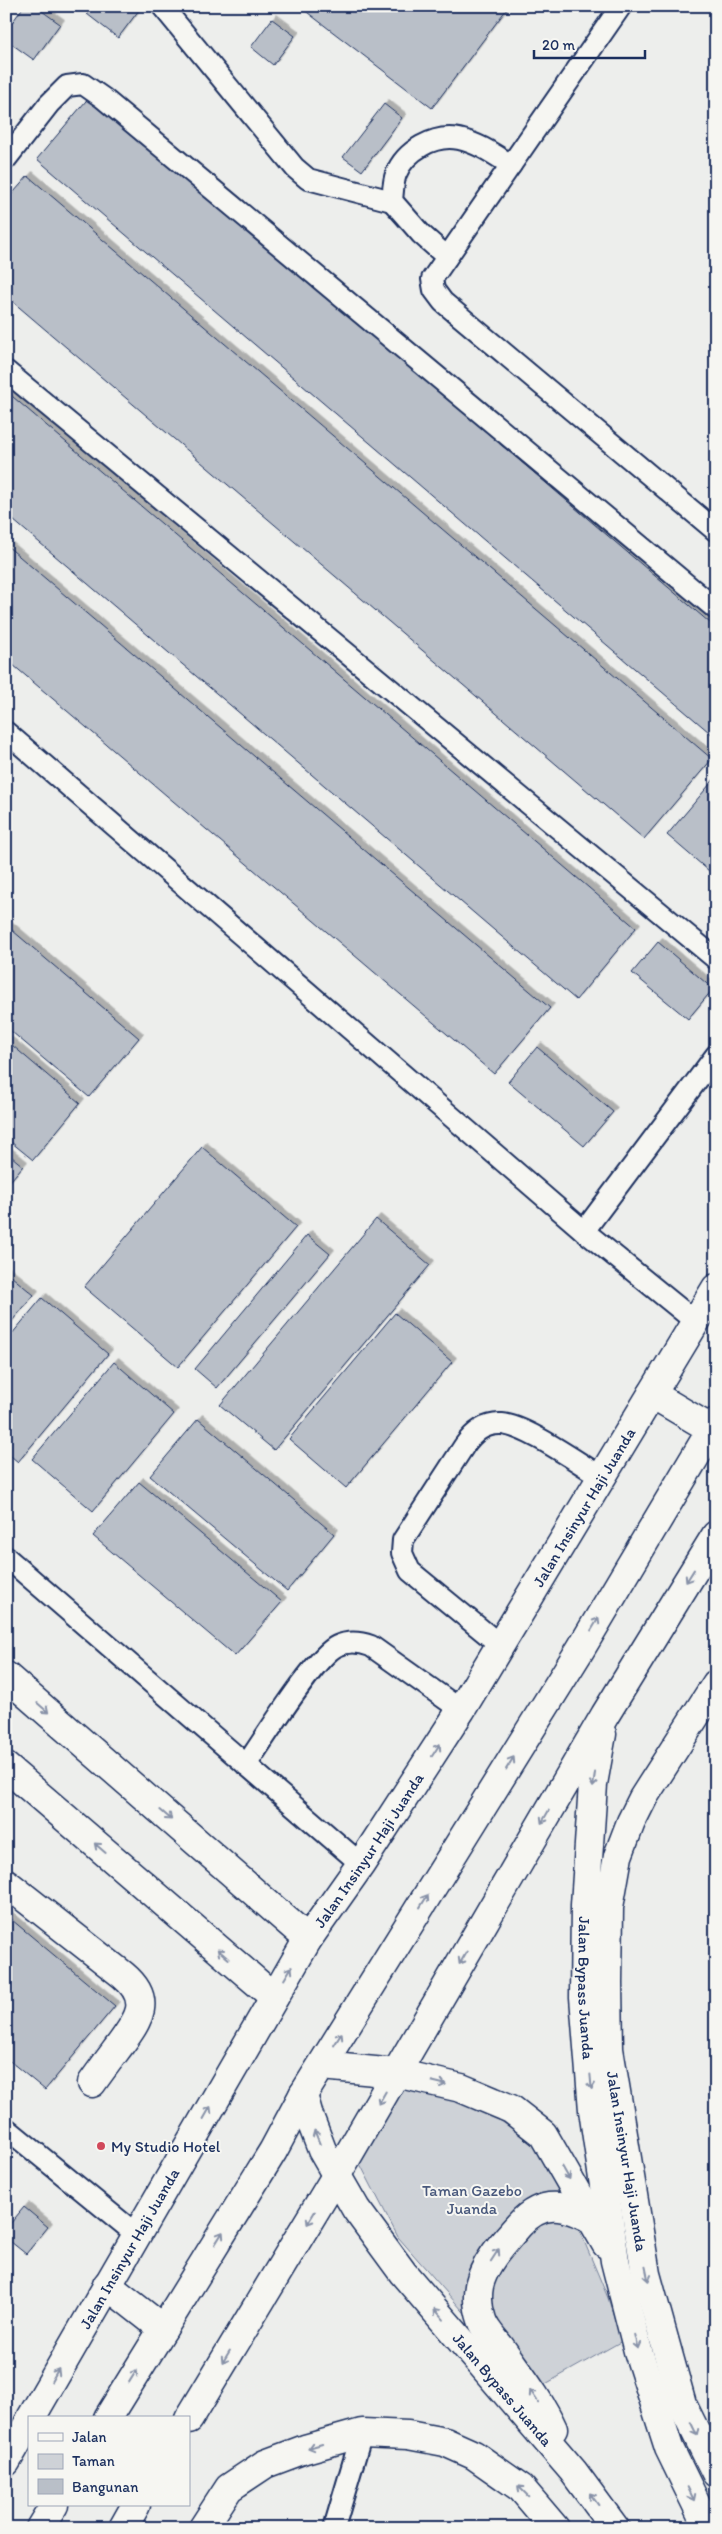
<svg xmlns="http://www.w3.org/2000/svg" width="722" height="2534" viewBox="0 0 722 2534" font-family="Itim,sans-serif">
	<defs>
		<filter id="shadow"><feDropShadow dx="4.5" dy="-4.5" stdDeviation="0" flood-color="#0004"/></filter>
	</defs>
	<rect width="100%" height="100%" fill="#edeeec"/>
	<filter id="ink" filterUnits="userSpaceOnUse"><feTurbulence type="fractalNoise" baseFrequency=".02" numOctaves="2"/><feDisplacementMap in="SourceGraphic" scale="10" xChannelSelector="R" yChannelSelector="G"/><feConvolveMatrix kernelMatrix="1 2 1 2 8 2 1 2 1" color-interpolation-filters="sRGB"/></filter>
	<g filter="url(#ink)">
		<!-- park -->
		<path fill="#ced2d7" stroke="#74809a" d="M399 2088 467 2100 528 2138 563 2191 608 2298 622 2341 533 2391 398 2237 357 2158Z"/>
		<!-- building -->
		<g fill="#b9bfc8" stroke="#1b2f5e" filter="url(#shadow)">
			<path d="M24 6H35L60 24 34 60 6 40V31Z"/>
			<path d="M94 6H142L118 38 87 14Z"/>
			<path d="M299 6H509L432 108Z"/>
			<path d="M272 19 295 36 273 65 251 47Z"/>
			<path d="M91 95 716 628V738L37 159Z"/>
			<path d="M384 104 402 118 362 171 343 157Z"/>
			<path d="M28 176 712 759 644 839 6 296V201Z"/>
			<path d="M6 391 636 928 576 1000 6 514Z"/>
			<path d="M6 545 550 1008 494 1074 6 659Z"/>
			<path d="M716 777V877L667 835Z"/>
			<path d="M6 925 139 1038 89 1097 6 1027Z"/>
			<path d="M658 942 713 989 688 1019 632 973Z"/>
			<path d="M6 1040 80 1103 33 1160 6 1138Z"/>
			<path d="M537 1047 613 1112 584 1146 508 1082Z"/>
			<path d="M202 1147 296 1227 178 1367 84 1287Z"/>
			<path d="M6 1152 23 1166 6 1186Z"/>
			<path d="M376 1219 430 1265 274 1450 220 1405Z"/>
			<path d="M307 1235 330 1254 217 1388 195 1369Z"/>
			<path d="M6 1272 34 1295 6 1328Z"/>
			<path d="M42 1298 108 1354 18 1462 6 1452V1341Z"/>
			<path d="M395 1313 452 1362 346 1488 289 1439Z"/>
			<path d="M114 1362 174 1414 93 1511 32 1459Z"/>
			<path d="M198 1419 334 1534 287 1591 150 1476Z"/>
			<path d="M139 1482 282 1602 235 1656 93 1536Z"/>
			<path d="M6 1915 115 2006 45 2090 6 2058Z"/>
			<path d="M24 2207 48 2227 26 2254 6 2238V2229Z"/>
		</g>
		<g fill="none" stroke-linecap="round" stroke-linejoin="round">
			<defs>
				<g id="service">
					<path d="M162 6 295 168 308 179 392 201"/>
					<path d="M621 6 432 279 434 290 443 302 716 531"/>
					<path d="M6 159 49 104 67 86 83 84 103 98 716 609"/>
					<path d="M447 257 421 234 392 201C393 193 393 182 396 174 405 151 434 134 459 139 478 143 495 155 511 165"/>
					<path d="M6 371 716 959"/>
					<path d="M6 732 584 1231 696 1322"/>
					<path d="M584 1231 716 1055"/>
					<path d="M6 1557 361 1864"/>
					<path d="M500 1645 410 1571 402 1553 403 1540 464 1446C473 1433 484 1423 502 1424 527 1426 578 1463 602 1477"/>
					<path d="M246 1765C263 1741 315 1656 337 1646 348 1641 360 1642 371 1646L461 1710"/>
					<path d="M6 2128 137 2235"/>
					<path d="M334 2528 362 2433"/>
				</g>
				<g id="minor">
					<path d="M6 1676 308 1939"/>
					<path d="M6 1767 274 1997"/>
					<path d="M6 1883 123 1975C153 2000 139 2019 120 2045 111 2057 101 2070 92 2083"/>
				</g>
				<g id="tertiary">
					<path id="s1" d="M716 1684 643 1798 631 1822 618 1856 609 1907 608 1983 609 2049 646 2274 682 2404 716 2473"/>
					<path id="s2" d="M31 2418 308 1939 361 1864 461 1710 716 1288"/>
					<path d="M6 2462 29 2422"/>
					<path d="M203 2528 229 2488 265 2464 305 2449 362 2433 408 2435 445 2442 474 2455 521 2488 555 2528"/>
				</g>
				<g id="trunk">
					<path d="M652 1394 711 1429"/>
					<path id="s3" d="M602 1734 593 1784 585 1905 584 1997 593 2110 615 2261 638 2351 669 2448 708 2528"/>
					<path d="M322 2066 396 2073 461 2088 511 2109 543 2134 606 2244"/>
					<path id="s4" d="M303 2095 309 2116 322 2150 356 2209 403 2273 573 2471 615 2528"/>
					<path d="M107 2285 163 2329"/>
					<path d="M108 2418 273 2151 303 2095 580 1650 716 1422"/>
					<path d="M189 2419 336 2176 605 1715 716 1535"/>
					<path d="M553 2429C540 2400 519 2374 501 2348 495 2340 485 2330 482 2320 478 2309 477 2297 479 2286 484 2263 504 2242 519 2225 543 2198 565 2205 594 2220"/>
					<path d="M40 2528 54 2505"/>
					<path d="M123 2528 136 2505"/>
				</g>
			</defs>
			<!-- service casing -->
			<use href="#service" stroke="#1b2f5e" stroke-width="24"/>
			<!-- minor casing -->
			<use href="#minor" stroke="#1b2f5e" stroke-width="31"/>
			<!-- tertiary casing -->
			<use href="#tertiary" stroke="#1b2f5e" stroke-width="31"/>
			<!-- trunk casing -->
			<use href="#trunk" stroke="#1b2f5e" stroke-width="31"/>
			<!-- service -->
			<use href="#service" stroke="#f6f6f2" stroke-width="20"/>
			<!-- minor -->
			<use href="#minor" stroke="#f6f6f2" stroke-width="28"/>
			<!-- tertiary -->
			<use href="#tertiary" stroke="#f6f6f2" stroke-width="28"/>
			<!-- trunk -->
			<use href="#trunk" stroke="#f6f6f2" stroke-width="28"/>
		</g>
		<!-- one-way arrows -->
		<defs><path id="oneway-shaft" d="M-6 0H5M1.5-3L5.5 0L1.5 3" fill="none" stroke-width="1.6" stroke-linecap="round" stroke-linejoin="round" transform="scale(1.25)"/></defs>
		<g stroke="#8892a8">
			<use href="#oneway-shaft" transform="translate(690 1576) rotate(122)"/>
			<use href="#oneway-shaft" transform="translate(595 1624) rotate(-59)"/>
			<use href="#oneway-shaft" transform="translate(43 1708) rotate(41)"/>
			<use href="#oneway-shaft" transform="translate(436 1750) rotate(-57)"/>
			<use href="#oneway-shaft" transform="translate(510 1763) rotate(-58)"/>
			<use href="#oneway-shaft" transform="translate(594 1780) rotate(98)"/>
			<use href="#oneway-shaft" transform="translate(166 1815) rotate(41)"/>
			<use href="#oneway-shaft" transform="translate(545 1817) rotate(120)"/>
			<use href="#oneway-shaft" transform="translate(100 1848) rotate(-139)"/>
			<use href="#oneway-shaft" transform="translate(424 1901) rotate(-58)"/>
			<use href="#oneway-shaft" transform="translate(223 1954) rotate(-139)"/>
			<use href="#oneway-shaft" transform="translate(463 1958) rotate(120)"/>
			<use href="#oneway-shaft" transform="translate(288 1973) rotate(-59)"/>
			<use href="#oneway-shaft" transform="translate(338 2039) rotate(-58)"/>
			<use href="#oneway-shaft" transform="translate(591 2082) rotate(85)"/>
			<use href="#oneway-shaft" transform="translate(439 2083) rotate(13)"/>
			<use href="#oneway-shaft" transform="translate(382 2098) rotate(120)"/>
			<use href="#oneway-shaft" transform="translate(207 2113) rotate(-60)"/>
			<use href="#oneway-shaft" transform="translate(317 2137) rotate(-112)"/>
			<use href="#oneway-shaft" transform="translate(566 2173) rotate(60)"/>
			<use href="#oneway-shaft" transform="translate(311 2218) rotate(121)"/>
			<use href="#oneway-shaft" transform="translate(219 2238) rotate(-58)"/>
			<use href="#oneway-shaft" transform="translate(495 2255) rotate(-57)"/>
			<use href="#oneway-shaft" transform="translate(647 2274) rotate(78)"/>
			<use href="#oneway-shaft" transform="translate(439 2314) rotate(-131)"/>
			<use href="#oneway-shaft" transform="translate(636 2342) rotate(76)"/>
			<use href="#oneway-shaft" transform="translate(226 2357) rotate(121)"/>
			<use href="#oneway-shaft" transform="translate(55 2375) rotate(-60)"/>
			<use href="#oneway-shaft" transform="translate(133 2376) rotate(-58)"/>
			<use href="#oneway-shaft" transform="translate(534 2396) rotate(-123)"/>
			<use href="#oneway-shaft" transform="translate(694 2429) rotate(64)"/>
			<use href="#oneway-shaft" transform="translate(315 2446) rotate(164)"/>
			<use href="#oneway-shaft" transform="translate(523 2491) rotate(-135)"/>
			<use href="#oneway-shaft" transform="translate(691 2494) rotate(64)"/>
			<use href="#oneway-shaft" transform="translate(594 2499) rotate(-126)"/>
		</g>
	</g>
	<!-- markers -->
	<circle fill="#d1495b" stroke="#f6f6f2" stroke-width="2" cx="101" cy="2146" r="5"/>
	<g text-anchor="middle" stroke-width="4" stroke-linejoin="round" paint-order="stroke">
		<!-- street labels -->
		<g font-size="16" fill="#1b2f5e" stroke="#f6f6f2">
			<text dy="6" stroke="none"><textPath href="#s2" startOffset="1066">Jalan Insinyur Haji Juanda</textPath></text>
			<text dy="6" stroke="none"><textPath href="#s2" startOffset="661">Jalan Insinyur Haji Juanda</textPath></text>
			<text dy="6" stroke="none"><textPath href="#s3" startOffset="255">Jalan Bypass Juanda</textPath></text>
			<text dy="6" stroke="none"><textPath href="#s1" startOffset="506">Jalan Insinyur Haji Juanda</textPath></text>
			<text dy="6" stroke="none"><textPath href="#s2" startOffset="196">Jalan Insinyur Haji Juanda</textPath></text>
			<text dy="6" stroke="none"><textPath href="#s4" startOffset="359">Jalan Bypass Juanda</textPath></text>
		</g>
		<!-- poi labels -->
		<g font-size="16" fill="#1b2f5e" stroke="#f6f6f2" text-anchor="start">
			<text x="111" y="2152">My Studio Hotel</text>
		</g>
		<!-- park labels -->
		<g font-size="16" fill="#48587c" stroke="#f6f6f2">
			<text x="472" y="2196">Taman Gazebo<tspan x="472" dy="18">Juanda</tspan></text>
		</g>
	</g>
	<!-- margin -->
	<rect width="722" height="2534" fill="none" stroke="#f6f6f2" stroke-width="25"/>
	<rect x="12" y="12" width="697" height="2509" fill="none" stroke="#1b2f5e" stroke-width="2" filter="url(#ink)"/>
	<!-- legend -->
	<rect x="28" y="2416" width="162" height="90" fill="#f6f6f2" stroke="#9ea6b7"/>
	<rect x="38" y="2433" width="25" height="8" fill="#f6f6f2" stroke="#9ea6b7"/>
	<text x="72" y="2442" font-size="15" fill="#1b2f5e">Jalan</text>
	<rect x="38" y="2454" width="25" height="15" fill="#ced2d7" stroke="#9ea6b7"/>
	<text x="72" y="2466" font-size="15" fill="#1b2f5e">Taman</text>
	<rect x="38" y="2479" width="25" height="15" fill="#b9bfc8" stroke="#9ea6b7"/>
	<text x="72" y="2492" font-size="15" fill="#1b2f5e">Bangunan</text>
	<!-- scale -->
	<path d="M534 50v8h111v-8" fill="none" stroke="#1b2f5e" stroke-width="2.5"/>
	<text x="542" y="50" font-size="15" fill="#1b2f5e" stroke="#f6f6f2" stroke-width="4" paint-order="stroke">20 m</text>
</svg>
